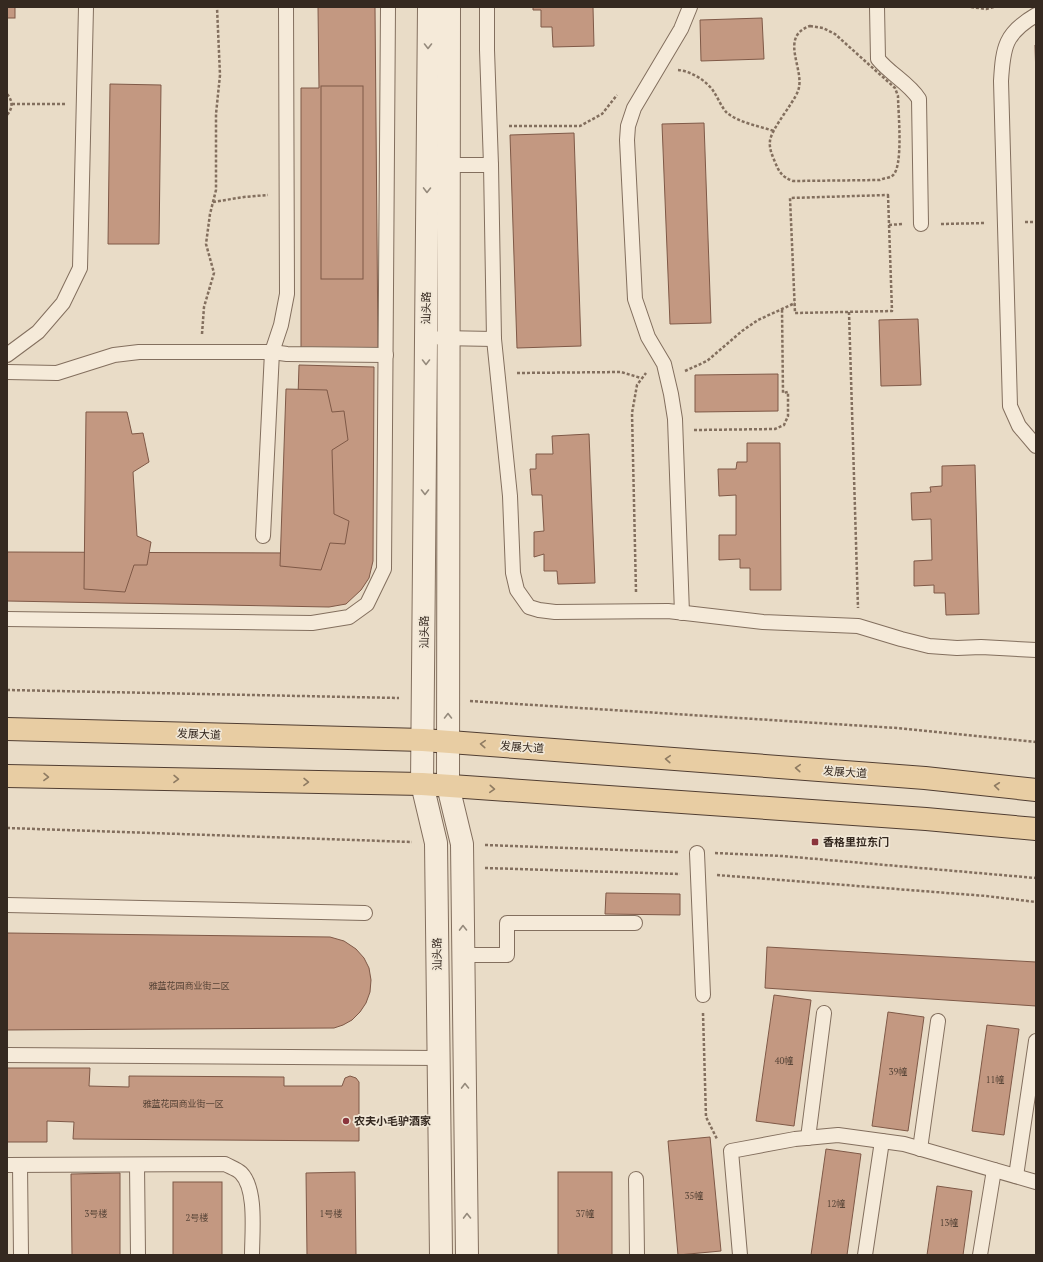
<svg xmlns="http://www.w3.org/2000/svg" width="1043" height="1262" viewBox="0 0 1043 1262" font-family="'PT Serif','Noto Sans SC',serif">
	<rect width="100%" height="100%" fill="#e9dcc7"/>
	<!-- building -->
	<g fill="#c39881" stroke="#7f5947">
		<rect x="7" y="7" width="8" height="11"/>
		<path d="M318 7H375L378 350H301V88H319Z"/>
		<path d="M533 7H593L594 46 553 47 552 27H541V10H533Z"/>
		<path d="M762 18 764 59 701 61 700 20Z"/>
		<path d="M1035 45H1036V79Z"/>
		<path d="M110 84 161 85 159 244H108Z"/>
		<rect x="321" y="86" width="42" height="193"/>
		<path d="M704 123 711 323 670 324 662 124Z"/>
		<path d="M574 133 581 346 517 348 510 135Z"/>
		<path d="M918 319 921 385 881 386 879 320Z"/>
		<path d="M299 365 374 367 373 561 369 578 361 590 346 604 329 607 7 601V552L293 553Z"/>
		<path d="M778 374V411L695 412V375Z"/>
		<path d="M286 389 327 390 332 412 344 411 348 440 332 450 334 514 349 521 345 544 330 543 321 570 280 566Z"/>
		<path d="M86 412H127L132 434 143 433 149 462 133 472 137 536 151 542 147 565H134L125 592 84 589Z"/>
		<path d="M589 434 595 583 558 584 557 571H544V554L534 557V532L544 531 542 495H532L530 469H536V454H553L552 436Z"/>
		<path d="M747 443H780L781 590H750V568H740V559L719 560V535H736V495L719 496 718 469H736L737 462H747Z"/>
		<path d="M975 465 979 614 946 615 945 593H934V585L914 586V561L932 560 931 519 912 520 911 493 931 492 930 487 942 486V466Z"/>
		<path d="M606 893 680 894V915L605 914Z"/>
		<path d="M7 933 330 937 344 941 356 949 364 958 369 968 371 980 370 992 366 1003 360 1012 352 1020 343 1025 334 1028 7 1030Z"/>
		<path d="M767 947 1036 962V1006L765 988Z"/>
		<path d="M774 995 811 1000 794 1126 756 1121Z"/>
		<path d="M888 1012 924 1017 908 1131 872 1126Z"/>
		<path d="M987 1025 1019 1029 1004 1135 972 1131Z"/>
		<path d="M7 1068H90L89 1086 129 1087V1076L284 1077V1086H342L345 1078 350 1076 356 1078 359 1082V1141L73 1139 74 1122 47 1121V1142H7Z"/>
		<path d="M710 1137 721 1251 678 1255 668 1141Z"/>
		<path d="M826 1149 861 1154 847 1255H811Z"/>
		<path d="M355 1172 356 1255H307L306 1173Z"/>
		<rect x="558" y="1172" width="54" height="83"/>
		<path d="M120 1173V1255H72L71 1174Z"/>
		<rect x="173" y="1182" width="49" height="73"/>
		<path d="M937 1186 972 1191 963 1255H927Z"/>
	</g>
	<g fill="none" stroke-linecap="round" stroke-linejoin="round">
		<defs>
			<g id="service">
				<path d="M487 7V50L491 165 494 339 510 496 513 573 517 590 529 607 539 610 555 612 668 611 763 622 858 626 901 639 929 646 957 648 981 647 1036 650"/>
				<path d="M877 7 878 59C890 74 909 83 919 99L921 224"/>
				<path d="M1036 15C1005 33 1003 47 1001 81L1010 406 1019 426 1036 446"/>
				<path d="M442 165H491"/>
				<path d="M440 338 494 339"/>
				<path d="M7 355 38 332 63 303 80 268 86 7"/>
				<path d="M7 372 57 373 114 355 139 352H272L287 354 386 355"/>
				<path d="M263 536 272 352 281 325 287 294 286 7"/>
				<path d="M682 613 675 419 671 394 664 364 648 337 635 299 627 140 628 126 634 108 681 29 690 7"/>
				<path d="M7 619 312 623 349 617 367 604 384 569 388 7"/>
				<path d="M697 853 703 995"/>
				<path d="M7 905 365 913"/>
				<path d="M463 955H507V923H635"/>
				<path d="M7 1055 438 1058"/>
				<path d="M808 1138 824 1013"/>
				<path d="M920 1149 938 1021"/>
				<path d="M7 1165 225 1164C230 1167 237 1169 241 1173 257 1189 252 1233 252 1255"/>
				<path d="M20 1165 21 1255"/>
				<path d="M137 1165 138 1255"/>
				<path d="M1016 1176 1036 1041"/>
				<path d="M636 1179 637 1255"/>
				<path d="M740 1255 731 1151 795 1139 838 1135 904 1144 1036 1182"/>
				<path d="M865 1255 882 1141"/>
				<path d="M980 1255 994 1170"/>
			</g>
			<g id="tertiary">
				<path d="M429 7 422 784 436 843 441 1255"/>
				<path d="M449 7 448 786 462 844 467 1255"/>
			</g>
			<g id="primary">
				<path d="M7 729 423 740 925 778 1036 790"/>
				<path d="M7 776 422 784 926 819 1036 829"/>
			</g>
		</defs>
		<!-- service casing -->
		<use href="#service" stroke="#836f5e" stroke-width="16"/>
		<!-- tertiary casing -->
		<use href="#tertiary" stroke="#836f5e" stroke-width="24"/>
		<!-- primary casing -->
		<use href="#primary" stroke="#513e32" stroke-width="24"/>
		<!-- path -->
		<g stroke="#836f5e" stroke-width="2.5" stroke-dasharray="3 2" stroke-linecap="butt">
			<path d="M971 7 986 9 994 7"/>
			<path d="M810 26 823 28 835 34 895 88 898 96C898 111 904 169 892 176 889 178 884 178 880 180L793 181C782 177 779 172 775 162 772 155 769 148 770 141 771 129 793 104 798 91 806 70 778 37 810 26Z"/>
			<path d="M678 70C691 71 707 81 714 92 718 98 722 108 727 113 740 123 759 126 774 131"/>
			<path d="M7 94C13 101 13 108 7 115"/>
			<path d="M12 104H65"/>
			<path d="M509 126H580L602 114 617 95"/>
			<path d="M888 195 892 311 795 313 790 198Z"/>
			<path d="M213 202 244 197 268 195"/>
			<path d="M1025 222H1036"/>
			<path d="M941 224 986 223"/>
			<path d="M889 225 902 224"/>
			<path d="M849 312 858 608"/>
			<path d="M202 334 204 307 214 273 206 244 210 214 216 190V114L220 75 217 7"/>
			<path d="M685 371 707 361 742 331 758 320 795 303"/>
			<path d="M517 373 621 372 641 378"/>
			<path d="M694 430 775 429 784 425 788 416V392L783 393 782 309"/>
			<path d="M636 592 632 413 637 385 646 373"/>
			<path d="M7 690 399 698"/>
			<path d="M470 701 897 728 1036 742"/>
			<path d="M7 828 412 842"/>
			<path d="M485 845 678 852"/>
			<path d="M715 853 782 856 1036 878"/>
			<path d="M485 868 680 874"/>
			<path d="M717 875 986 896 1036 902"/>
			<path d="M703 1013 706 1117 717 1139"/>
		</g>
		<!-- service -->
		<use href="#service" stroke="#f5ead9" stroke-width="14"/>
		<!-- tertiary -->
		<use href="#tertiary" stroke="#f5ead9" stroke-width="22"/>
		<!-- primary -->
		<use href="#primary" stroke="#e8cda3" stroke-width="22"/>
	</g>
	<!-- one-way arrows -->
	<defs><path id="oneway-chevron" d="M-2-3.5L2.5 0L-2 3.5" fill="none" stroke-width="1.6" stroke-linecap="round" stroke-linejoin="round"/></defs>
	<g stroke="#958a7c">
		<use href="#oneway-chevron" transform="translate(428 46) rotate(90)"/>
		<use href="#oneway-chevron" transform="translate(427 190) rotate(91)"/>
		<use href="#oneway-chevron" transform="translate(426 362) rotate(90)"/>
		<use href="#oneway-chevron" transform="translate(425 492) rotate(90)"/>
		<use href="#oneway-chevron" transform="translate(448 716) rotate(-90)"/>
		<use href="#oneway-chevron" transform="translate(463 928) rotate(-91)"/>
		<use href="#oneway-chevron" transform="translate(465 1086) rotate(-91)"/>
		<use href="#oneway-chevron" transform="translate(467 1216) rotate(-91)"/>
	</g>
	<g stroke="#8e7b62">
		<use href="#oneway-chevron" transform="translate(483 744) rotate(-176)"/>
		<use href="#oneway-chevron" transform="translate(668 759) rotate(-176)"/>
		<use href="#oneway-chevron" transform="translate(798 768) rotate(-176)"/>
		<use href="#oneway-chevron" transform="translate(46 777) rotate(1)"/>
		<use href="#oneway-chevron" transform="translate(176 779) rotate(1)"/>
		<use href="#oneway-chevron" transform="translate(306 782) rotate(1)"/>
		<use href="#oneway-chevron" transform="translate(997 786) rotate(-174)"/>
		<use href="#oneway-chevron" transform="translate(492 789) rotate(4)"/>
	</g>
	<!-- markers -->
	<g fill="#8b353c" stroke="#f1e7d6" stroke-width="1.5">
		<rect x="811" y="838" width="8" height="8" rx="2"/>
		<circle cx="346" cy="1121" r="4"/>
	</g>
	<g text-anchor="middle" stroke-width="3.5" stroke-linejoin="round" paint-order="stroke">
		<!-- number labels -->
		<g font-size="9" fill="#584538">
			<text x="189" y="989">雅蓝花园商业街二区</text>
			<text x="784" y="1064">40幢</text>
			<text x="898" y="1075">39幢</text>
			<text x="995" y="1083">11幢</text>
			<text x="183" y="1107">雅蓝花园商业街一区</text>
			<text x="694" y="1199">35幢</text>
			<text x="836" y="1207">12幢</text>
			<text x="96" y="1217">3号楼</text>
			<text x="331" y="1217">1号楼</text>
			<text x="585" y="1217">37幢</text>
			<text x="197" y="1221">2号楼</text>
			<text x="949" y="1226">13幢</text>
		</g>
		<!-- street labels -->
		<g font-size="11" fill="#352920" stroke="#f1e7d6">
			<text transform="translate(426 308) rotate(-89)" y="4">汕头路</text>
			<text transform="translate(424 632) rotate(-90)" y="4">汕头路</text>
			<text transform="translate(199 734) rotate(2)" y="4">发展大道</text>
			<text transform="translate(522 747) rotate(4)" y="4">发展大道</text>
			<text transform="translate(845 772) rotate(4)" y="4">发展大道</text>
			<text transform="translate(437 954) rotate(-91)" y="4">汕头路</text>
		</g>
		<!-- poi labels -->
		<g font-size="11" font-weight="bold" fill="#352920" stroke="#f1e7d6" text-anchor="start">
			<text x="823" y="846">香格里拉东门</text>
			<text x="354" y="1125">农夫小毛驴酒家</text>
		</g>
	</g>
	<!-- border -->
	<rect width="1043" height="1262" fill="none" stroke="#352920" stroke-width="16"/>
</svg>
